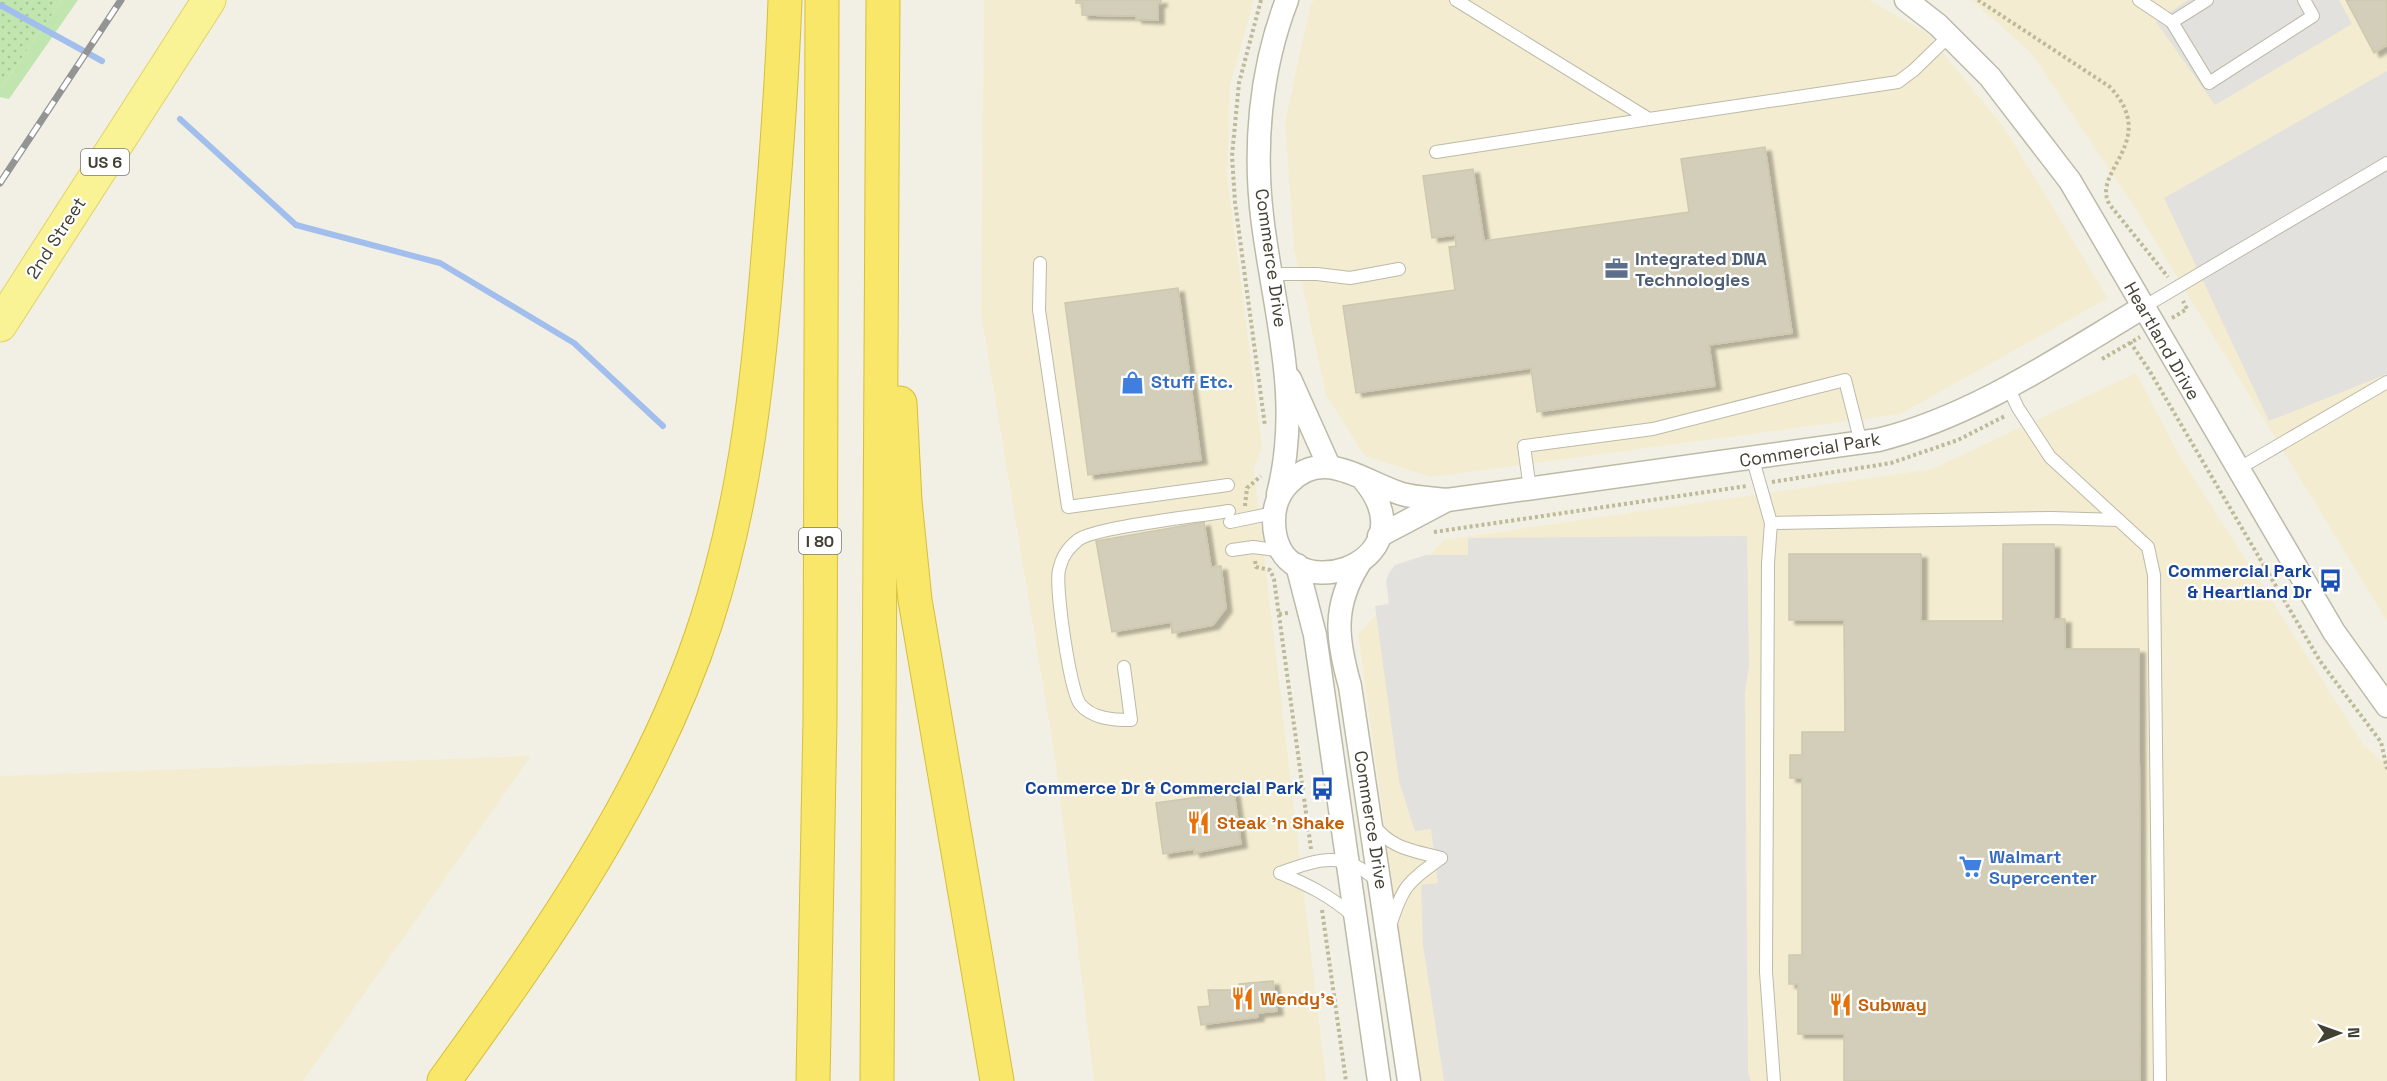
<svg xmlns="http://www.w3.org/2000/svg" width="2387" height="1081" viewBox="0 0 2387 1081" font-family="'Space Grotesk',sans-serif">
	<defs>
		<pattern id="park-dots" width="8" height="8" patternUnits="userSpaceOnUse" patternTransform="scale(1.5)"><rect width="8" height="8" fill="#c1e5ae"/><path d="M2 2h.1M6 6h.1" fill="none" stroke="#a7c696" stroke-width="1.8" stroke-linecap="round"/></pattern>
		<filter id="shadow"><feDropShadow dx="6" dy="4" stdDeviation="1.5" flood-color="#0004"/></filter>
	</defs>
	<rect width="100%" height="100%" fill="#f2f0e4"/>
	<!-- commercial -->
	<g fill="#f3ecd0">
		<path d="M984 0H1254L1230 85 1227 175 1262 447 1254 469 1326 1081H1094L1055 757 981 313Z"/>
		<path d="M1314 0H1869L1927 33 2005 129 2108 298 1900 414 1431 477 1365 456 1326 395 1294 249 1285 123 1310 6Z"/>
		<path d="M1971 0H2387V621L2133 205 2031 53Z"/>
		<path d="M2136 373 2179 455 2363 744 2387 766V1081H1420L1358 634 1444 540 1932 469Z"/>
		<path d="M531 756 303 1081H0V776Z"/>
	</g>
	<!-- green -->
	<path fill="#c1e5ae" d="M62 0H78L9 99 0 97V89Z"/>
	<!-- park -->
	<path fill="url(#park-dots)" d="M0 0H62L0 89Z"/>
	<!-- parking -->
	<g fill="#e2e1dd">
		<path d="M2188 0H2339L2352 24 2215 105 2156 22Z"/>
		<path d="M2387 71V374L2269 421 2164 198Z"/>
		<path d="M1747 536 1749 666 1745 693 1748 1073 1751 1081H1444L1423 945 1421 885 1438 883 1431 829 1415 831 1399 781 1375 606 1389 604 1386 581 1389 573 1395 565 1426 555H1468V538Z"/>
	</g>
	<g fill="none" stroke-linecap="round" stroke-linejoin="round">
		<!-- stream -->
		<g stroke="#a2beed" stroke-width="6">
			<path d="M0 5 102 61"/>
			<path d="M180 119 296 225 440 263 574 343 663 426"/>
		</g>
	</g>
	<!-- building -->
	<g fill="#d3ceba" stroke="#cdc8ae" stroke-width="1.5" filter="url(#shadow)">
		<path d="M1076 0H1161V3H1158V20L1136 19V16L1082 15V3H1076Z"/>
		<path d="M2346 0H2387V45L2374 53Z"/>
		<path d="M1765 147 1792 333 1709 345 1715 386 1537 412 1531 368 1356 393 1343 306 1455 290 1449 247 1456 246 1455 235 1432 238 1423 176 1473 169 1484 241 1689 212 1681 159Z"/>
		<path d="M1178 288 1201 460 1088 475 1065 303Z"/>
		<path d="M1204 522 1211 567 1221 566 1226 608 1213 625 1172 633 1171 622 1112 632 1096 541Z"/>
		<path d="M2003 544H2054V619H2065V649H2139L2140 1081H1844V1034H1798V984H1789V955H1802V778H1790V755H1802V732H1845L1844 620H1789V554H1921V621H2003Z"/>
		<path d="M1234 792 1241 844 1194 853V849L1163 854 1156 803Z"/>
		<path d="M1273 981 1277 1011 1258 1013V1017L1201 1025 1198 1007 1210 1006 1208 990H1240L1239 984Z"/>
	</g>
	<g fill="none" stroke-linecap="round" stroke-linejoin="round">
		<defs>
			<g id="service">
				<path d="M1456 0 1649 119 1898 82 1914 70 1949 36"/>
				<path d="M2139 0 2172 22 2209 83 2313 16 2304 0"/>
				<path d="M2172 22 2207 0"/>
				<path d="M1436 152 1649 119"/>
				<path d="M1040 263 1039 310 1068 507 1228 485"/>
				<path d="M1271 274H1317L1350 278 1399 269"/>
				<path d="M2142 308 2387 163"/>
				<path d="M2008 387 2018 408 2050 457 2148 547 2154 575 2160 1081"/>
				<path d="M1753 460 1771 523 1768 563 1766 972 1774 1081"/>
				<path d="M2238 469 2387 382"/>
				<path d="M1530 489 1524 446 1653 429 1845 380 1861 443"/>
				<path d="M1230 522 1274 513"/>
				<path d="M1771 523 2052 518 2119 520"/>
				<path d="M1232 550 1253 547 1283 551"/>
				<path d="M1124 667 1131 720C1114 720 1092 719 1080 704 1070 691 1055 587 1059 570 1062 557 1067 549 1078 540 1095 527 1201 516 1229 511"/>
				<path d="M1374 825C1390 849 1416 851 1441 858"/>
				<path d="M1280 873C1319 859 1343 850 1377 881"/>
				<path d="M1280 873C1308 885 1331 896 1353 916"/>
				<path d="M1390 926C1403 885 1407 883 1441 858"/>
			</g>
			<g id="minor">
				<path d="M1906 0 1938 25 1990 77 2070 181 2334 632 2387 706"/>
				<path d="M1290 379 1329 466"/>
				<path d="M1363 479C1437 566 1273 617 1274 520 1274 506 1279 493 1289 483 1323 446 1365 483 1402 494 1416 498 1433 498 1447 500L1878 440C1974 416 2058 358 2142 308"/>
				<path d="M1278 494C1302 400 1275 316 1263 224 1253 149 1260 70 1287 0"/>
				<path d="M1379 536 1447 500"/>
				<path d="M1359 564C1332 607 1337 640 1350 686L1409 1081"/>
				<path d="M1297 565 1315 635 1379 1081"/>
			</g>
			<path id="primary" d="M0 325 209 0"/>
			<g id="motorway">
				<path d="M900 403 905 501 915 600 997 1081"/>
				<path d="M444 1081C547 939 651 791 706 622 746 499 759 373 769 244 776 163 782 82 785 0"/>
				<path d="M813 1081 820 720 822 0"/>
				<path d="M877 1081 883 0"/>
			</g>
		</defs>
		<!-- service casing -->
		<use href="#service" stroke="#bcbaa7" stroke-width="14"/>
		<!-- minor casing -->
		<use href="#minor" stroke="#bcbaa7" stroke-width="25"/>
		<!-- primary casing -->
		<use href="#primary" stroke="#dfd465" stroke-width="35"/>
		<!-- motorway casing -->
		<use href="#motorway" stroke="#d7be39" stroke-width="35"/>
		<!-- path -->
		<g stroke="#beb999" stroke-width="4" stroke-dasharray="3 3" stroke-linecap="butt">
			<path d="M1261 0 1239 83 1232 156 1235 202 1265 426"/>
			<path d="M1978 0 2110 87C2161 142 2089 172 2110 205L2168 277"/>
			<path d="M2172 318 2187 309 2183 301"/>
			<path d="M2130 342 2149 370 2320 661 2381 742 2387 769"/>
			<path d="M2102 359 2140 337"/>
			<path d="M1772 482 1891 463 1958 440 2005 416"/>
			<path d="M1245 506 1247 488 1261 476"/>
			<path d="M1434 532 1747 486"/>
			<path d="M1255 561 1256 567 1270 570 1274 579 1311 849"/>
			<path d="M1279 614 1288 613"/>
			<path d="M1322 910 1346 1081"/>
		</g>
		<!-- service -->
		<use href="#service" stroke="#fff" stroke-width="12"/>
		<!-- minor -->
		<use href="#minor" stroke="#fff" stroke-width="22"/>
		<!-- primary -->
		<use href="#primary" stroke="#faf395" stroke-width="33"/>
		<!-- motorway -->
		<use href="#motorway" stroke="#f8e768" stroke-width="33"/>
		<defs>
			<path id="rail" d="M0 183 121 0"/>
		</defs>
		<!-- rail casing -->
		<use href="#rail" stroke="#949494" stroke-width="7"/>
		<!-- rail -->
		<use href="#rail" stroke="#fff" stroke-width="4.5" stroke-dasharray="14" stroke-linecap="butt"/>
	</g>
	<!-- icons -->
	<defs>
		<symbol id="office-bare" viewBox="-9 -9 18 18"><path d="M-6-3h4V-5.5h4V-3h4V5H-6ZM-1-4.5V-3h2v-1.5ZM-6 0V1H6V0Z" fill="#5c6f8a" stroke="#fff" stroke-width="2.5" paint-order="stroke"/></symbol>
		<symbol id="shop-bare" viewBox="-9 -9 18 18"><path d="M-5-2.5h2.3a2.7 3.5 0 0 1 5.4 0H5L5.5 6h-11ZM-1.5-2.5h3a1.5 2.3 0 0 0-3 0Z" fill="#3f7fe0" stroke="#fff" stroke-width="2.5" paint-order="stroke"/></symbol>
		<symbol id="bus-bare" viewBox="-9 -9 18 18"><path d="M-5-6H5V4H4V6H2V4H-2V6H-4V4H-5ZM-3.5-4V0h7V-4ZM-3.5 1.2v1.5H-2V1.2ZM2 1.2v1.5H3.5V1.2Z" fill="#1a4fb4" stroke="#fff" stroke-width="2.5" paint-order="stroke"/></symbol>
		<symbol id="restaurant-bare" viewBox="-9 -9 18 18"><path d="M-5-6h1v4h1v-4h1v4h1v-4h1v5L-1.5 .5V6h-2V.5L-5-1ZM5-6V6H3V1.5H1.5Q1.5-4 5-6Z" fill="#e8710a" stroke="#fff" stroke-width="2.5" paint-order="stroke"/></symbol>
		<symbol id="supermarket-bare" viewBox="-9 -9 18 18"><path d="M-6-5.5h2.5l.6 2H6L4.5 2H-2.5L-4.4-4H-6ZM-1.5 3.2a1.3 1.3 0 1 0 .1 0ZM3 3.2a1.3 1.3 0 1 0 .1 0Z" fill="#3f7fe0" stroke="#fff" stroke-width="2.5" paint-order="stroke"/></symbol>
	</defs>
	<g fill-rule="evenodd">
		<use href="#office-bare" x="1600" y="252" width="33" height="33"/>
		<use href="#shop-bare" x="1116" y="366" width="33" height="33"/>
		<use href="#bus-bare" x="2314" y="564" width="33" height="33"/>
		<use href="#bus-bare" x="1306" y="772" width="33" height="33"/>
		<use href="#restaurant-bare" x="1182" y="806" width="33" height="33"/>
		<use href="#supermarket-bare" x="1954" y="850" width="33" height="33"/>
		<use href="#restaurant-bare" x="1226" y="982" width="33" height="33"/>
		<use href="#restaurant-bare" x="1824" y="988" width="33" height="33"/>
	</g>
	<g text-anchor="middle" stroke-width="4.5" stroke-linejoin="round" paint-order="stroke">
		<!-- shield labels -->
		<g fill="#fff" stroke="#7b7a71" stroke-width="1.5">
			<rect x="81" y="149" width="48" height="26" rx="4.5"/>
			<rect x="799" y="528" width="42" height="26" rx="4.5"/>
		</g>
		<g font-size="16" font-weight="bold" fill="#434134">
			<text x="105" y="168">US 6</text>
			<text x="820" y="547">I 80</text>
		</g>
		<!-- street labels -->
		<g font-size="18" fill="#434134" stroke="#fff">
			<text transform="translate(56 238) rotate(-57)" y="6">2nd Street</text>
			<text transform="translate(1271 258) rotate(82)" y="6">Commerce Drive</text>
			<text transform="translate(2162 341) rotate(60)" y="6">Heartland Drive</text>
			<text transform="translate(1810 450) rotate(-9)" y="6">Commercial Park</text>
			<text transform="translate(1371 820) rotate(81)" y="6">Commerce Drive</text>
		</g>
		<!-- service labels -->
		<g font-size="18" font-weight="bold" fill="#4e5e75" stroke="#fff" text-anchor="start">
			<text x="1635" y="265">Integrated DNA<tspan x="1635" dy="21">Technologies</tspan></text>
		</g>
		<!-- shop labels -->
		<g font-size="18" font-weight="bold" fill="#366cbe" stroke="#fff" text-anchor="start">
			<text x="1151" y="388">Stuff Etc.</text>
			<text x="1989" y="863">Walmart<tspan x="1989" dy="21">Supercenter</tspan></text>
		</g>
		<!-- transit labels -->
		<g font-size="18" font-weight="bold" fill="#164399" stroke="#fff" text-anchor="end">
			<text x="2312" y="577">Commercial Park<tspan x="2312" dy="21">&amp; Heartland Dr</tspan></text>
			<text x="1304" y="794">Commerce Dr &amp; Commercial Park</text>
		</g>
		<!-- food labels -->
		<g font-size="18" font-weight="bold" fill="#c56008" stroke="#fff" text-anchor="start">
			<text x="1217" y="829">Steak 'n Shake</text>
			<text x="1260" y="1005">Wendy's</text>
			<text x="1858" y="1011">Subway</text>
		</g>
	</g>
	<!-- north arrow -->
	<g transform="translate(2339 1033) rotate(89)" stroke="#ffffff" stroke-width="4.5" paint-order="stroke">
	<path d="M0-4.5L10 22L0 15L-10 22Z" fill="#434134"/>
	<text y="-9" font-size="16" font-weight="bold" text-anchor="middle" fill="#434134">N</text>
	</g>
</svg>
